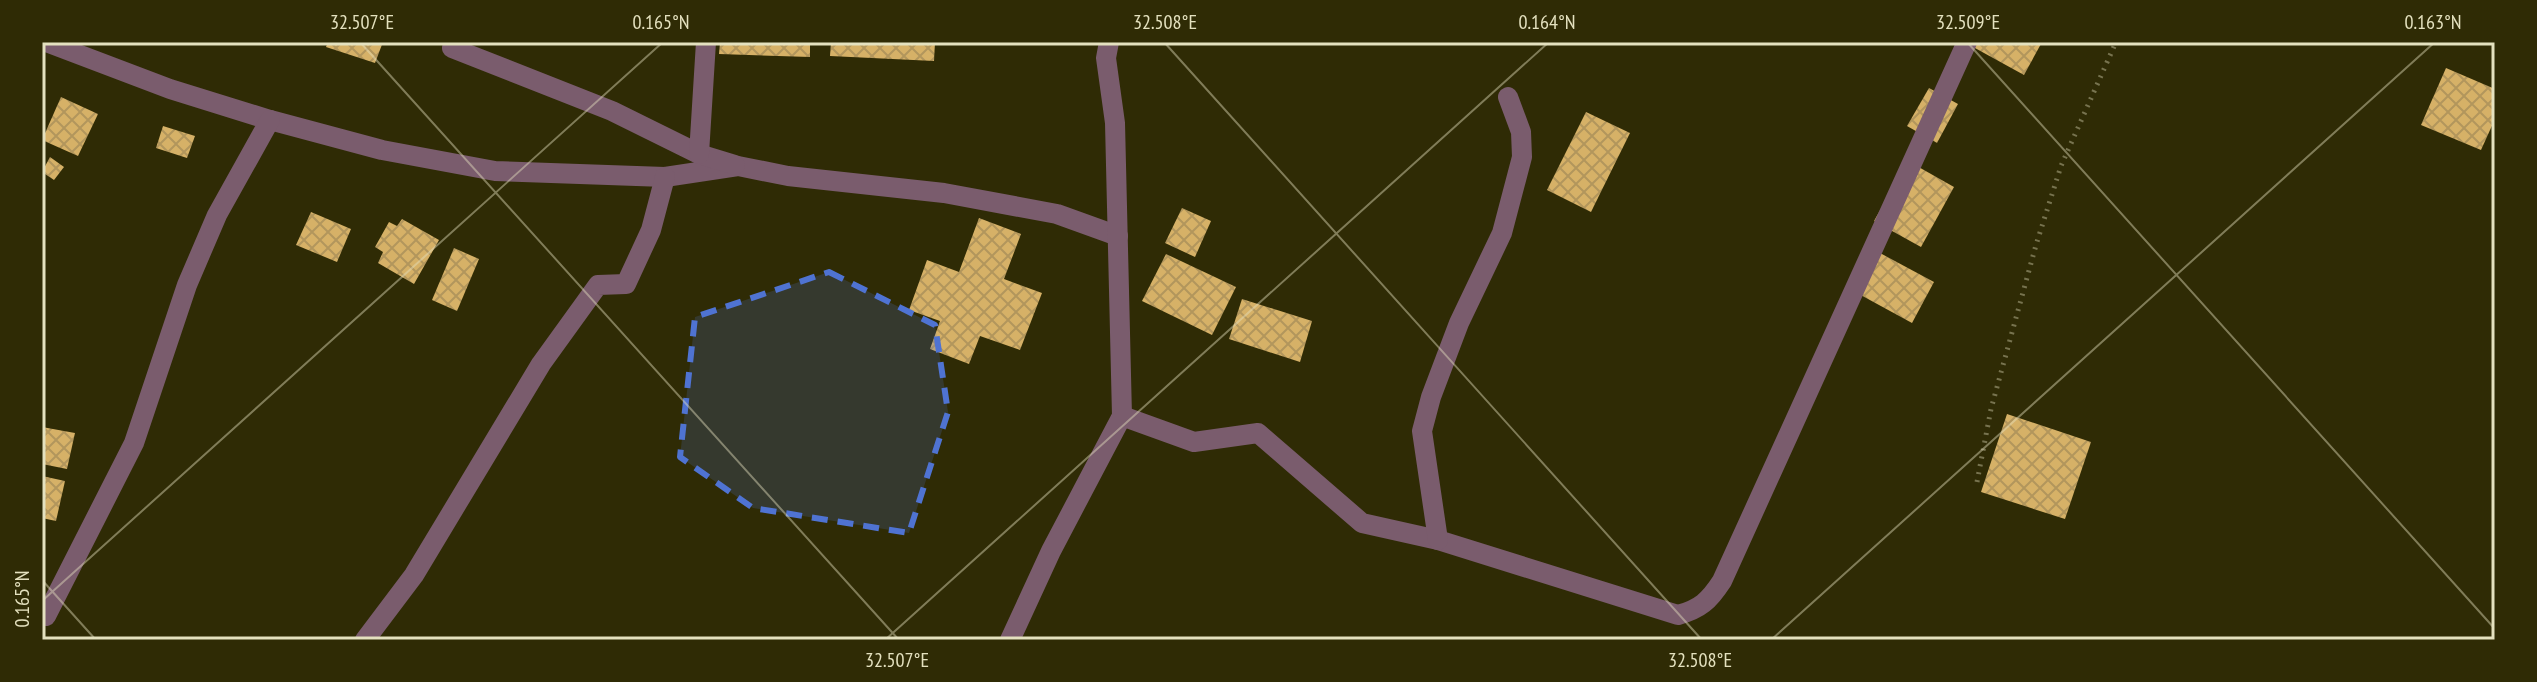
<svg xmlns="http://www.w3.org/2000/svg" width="2537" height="682" viewBox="0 0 2537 682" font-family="'PT Sans Narrow',sans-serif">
	<defs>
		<pattern id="building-cross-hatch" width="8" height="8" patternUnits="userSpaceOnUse" patternTransform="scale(2)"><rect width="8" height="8" fill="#d6b167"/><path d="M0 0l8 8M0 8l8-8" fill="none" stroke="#b2965c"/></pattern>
	</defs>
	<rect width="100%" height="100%" fill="#2f2b05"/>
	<!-- building -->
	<g fill="url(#building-cross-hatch)">
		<path d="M328 42H383L375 63 326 47Z"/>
		<path d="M720 42H810V57L719 54Z"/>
		<path d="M831 42H935L934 61 830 56Z"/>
		<path d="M1964 42H2042L2024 75Z"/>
		<path d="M2446 68 2495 89V119L2481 150 2421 125Z"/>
		<path d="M1929 88 1958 104 1937 143 1907 126Z"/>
		<path d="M61 97 98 114 78 156 42 140Z"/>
		<path d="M1586 112 1630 133 1591 212 1547 190Z"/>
		<path d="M163 126 195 136 187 158 156 148Z"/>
		<path d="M50 157 64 167 54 180 42 172Z"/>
		<path d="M1908 161 1954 187 1921 247 1874 221Z"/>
		<path d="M1182 208 1211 221 1195 257 1165 243Z"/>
		<path d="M311 212 351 229 337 262 296 245Z"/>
		<path d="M979 218 1021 234 1004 279 1042 293 1020 350 980 336 969 364 930 349 940 321 909 310 927 260 959 272Z"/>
		<path d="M402 219 439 240 414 284 378 263 383 252 375 247 389 222 397 226Z"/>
		<path d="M454 248 479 259 457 311 432 300Z"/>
		<path d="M1880 253 1934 282 1912 323 1857 293Z"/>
		<path d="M1166 254 1236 287 1212 335 1142 301Z"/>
		<path d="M1242 299 1312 321 1300 362 1229 339Z"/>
		<path d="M2007 414 2091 442 2065 519 1981 492Z"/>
		<path d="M42 427 75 433 67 469 42 464Z"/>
		<path d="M42 476 65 481 56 521 42 518Z"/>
	</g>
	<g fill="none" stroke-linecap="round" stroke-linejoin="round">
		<!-- path -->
		<path stroke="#77734f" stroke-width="5" stroke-dasharray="2 6" stroke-linecap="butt" d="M1977 482 1991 409 2036 245 2061 166 2116 42"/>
		<!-- minor -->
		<g stroke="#7a5c6d" stroke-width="20">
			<path d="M46 42 170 89 270 120 382 150 495 171 665 177 738 166 788 176 944 193 1057 214 1118 236"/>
			<path d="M452 48 612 111 699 154 735 165"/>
			<path d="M699 154 706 42"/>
			<path d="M1122 416 1194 442 1258 433 1362 523 1438 540 1678 615C1700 609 1709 601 1722 581L1967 42"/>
			<path d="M1438 540 1422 431 1431 397 1459 323 1502 233 1522 157 1521 132 1508 97"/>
			<path d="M46 616 134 443 187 285 217 215 270 120"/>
			<path d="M365 640 414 575 541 364 598 285 626 284 651 230 665 177"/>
			<path d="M1010 640 1051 551 1122 416 1115 123 1106 58 1109 42"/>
		</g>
	</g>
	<!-- marked area -->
	<path fill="#4f73d2" fill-opacity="0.2" stroke="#4f73d2" stroke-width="6" stroke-dasharray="16 10" stroke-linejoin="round" d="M829 272 935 325 948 412 909 533 753 508 680 457 695 317Z"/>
	<!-- ticks -->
	<path fill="none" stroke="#e4e1bf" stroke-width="2" stroke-opacity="0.45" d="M360 42 899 640M1164 42 1702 640M1967 42 2495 629M42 580 96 640M42 601 663 42M885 640 1549 42M1771 640 2435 42"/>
	<!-- border -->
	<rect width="2537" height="682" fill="none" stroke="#2f2b05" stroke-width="88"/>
	<rect x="44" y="44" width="2449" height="594" fill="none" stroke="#e4e1bf" stroke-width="3"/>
	<g font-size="20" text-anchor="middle" fill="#e4e1bf">
		<text x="362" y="29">32.507°E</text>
		<text x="661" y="29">0.165°N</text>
		<text x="1165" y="29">32.508°E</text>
		<text x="1547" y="29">0.164°N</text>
		<text x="1968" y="29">32.509°E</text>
		<text x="2433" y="29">0.163°N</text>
		<text transform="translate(22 599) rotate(-90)" y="7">0.165°N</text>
		<text x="897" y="667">32.507°E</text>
		<text x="1700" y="667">32.508°E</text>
	</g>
</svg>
